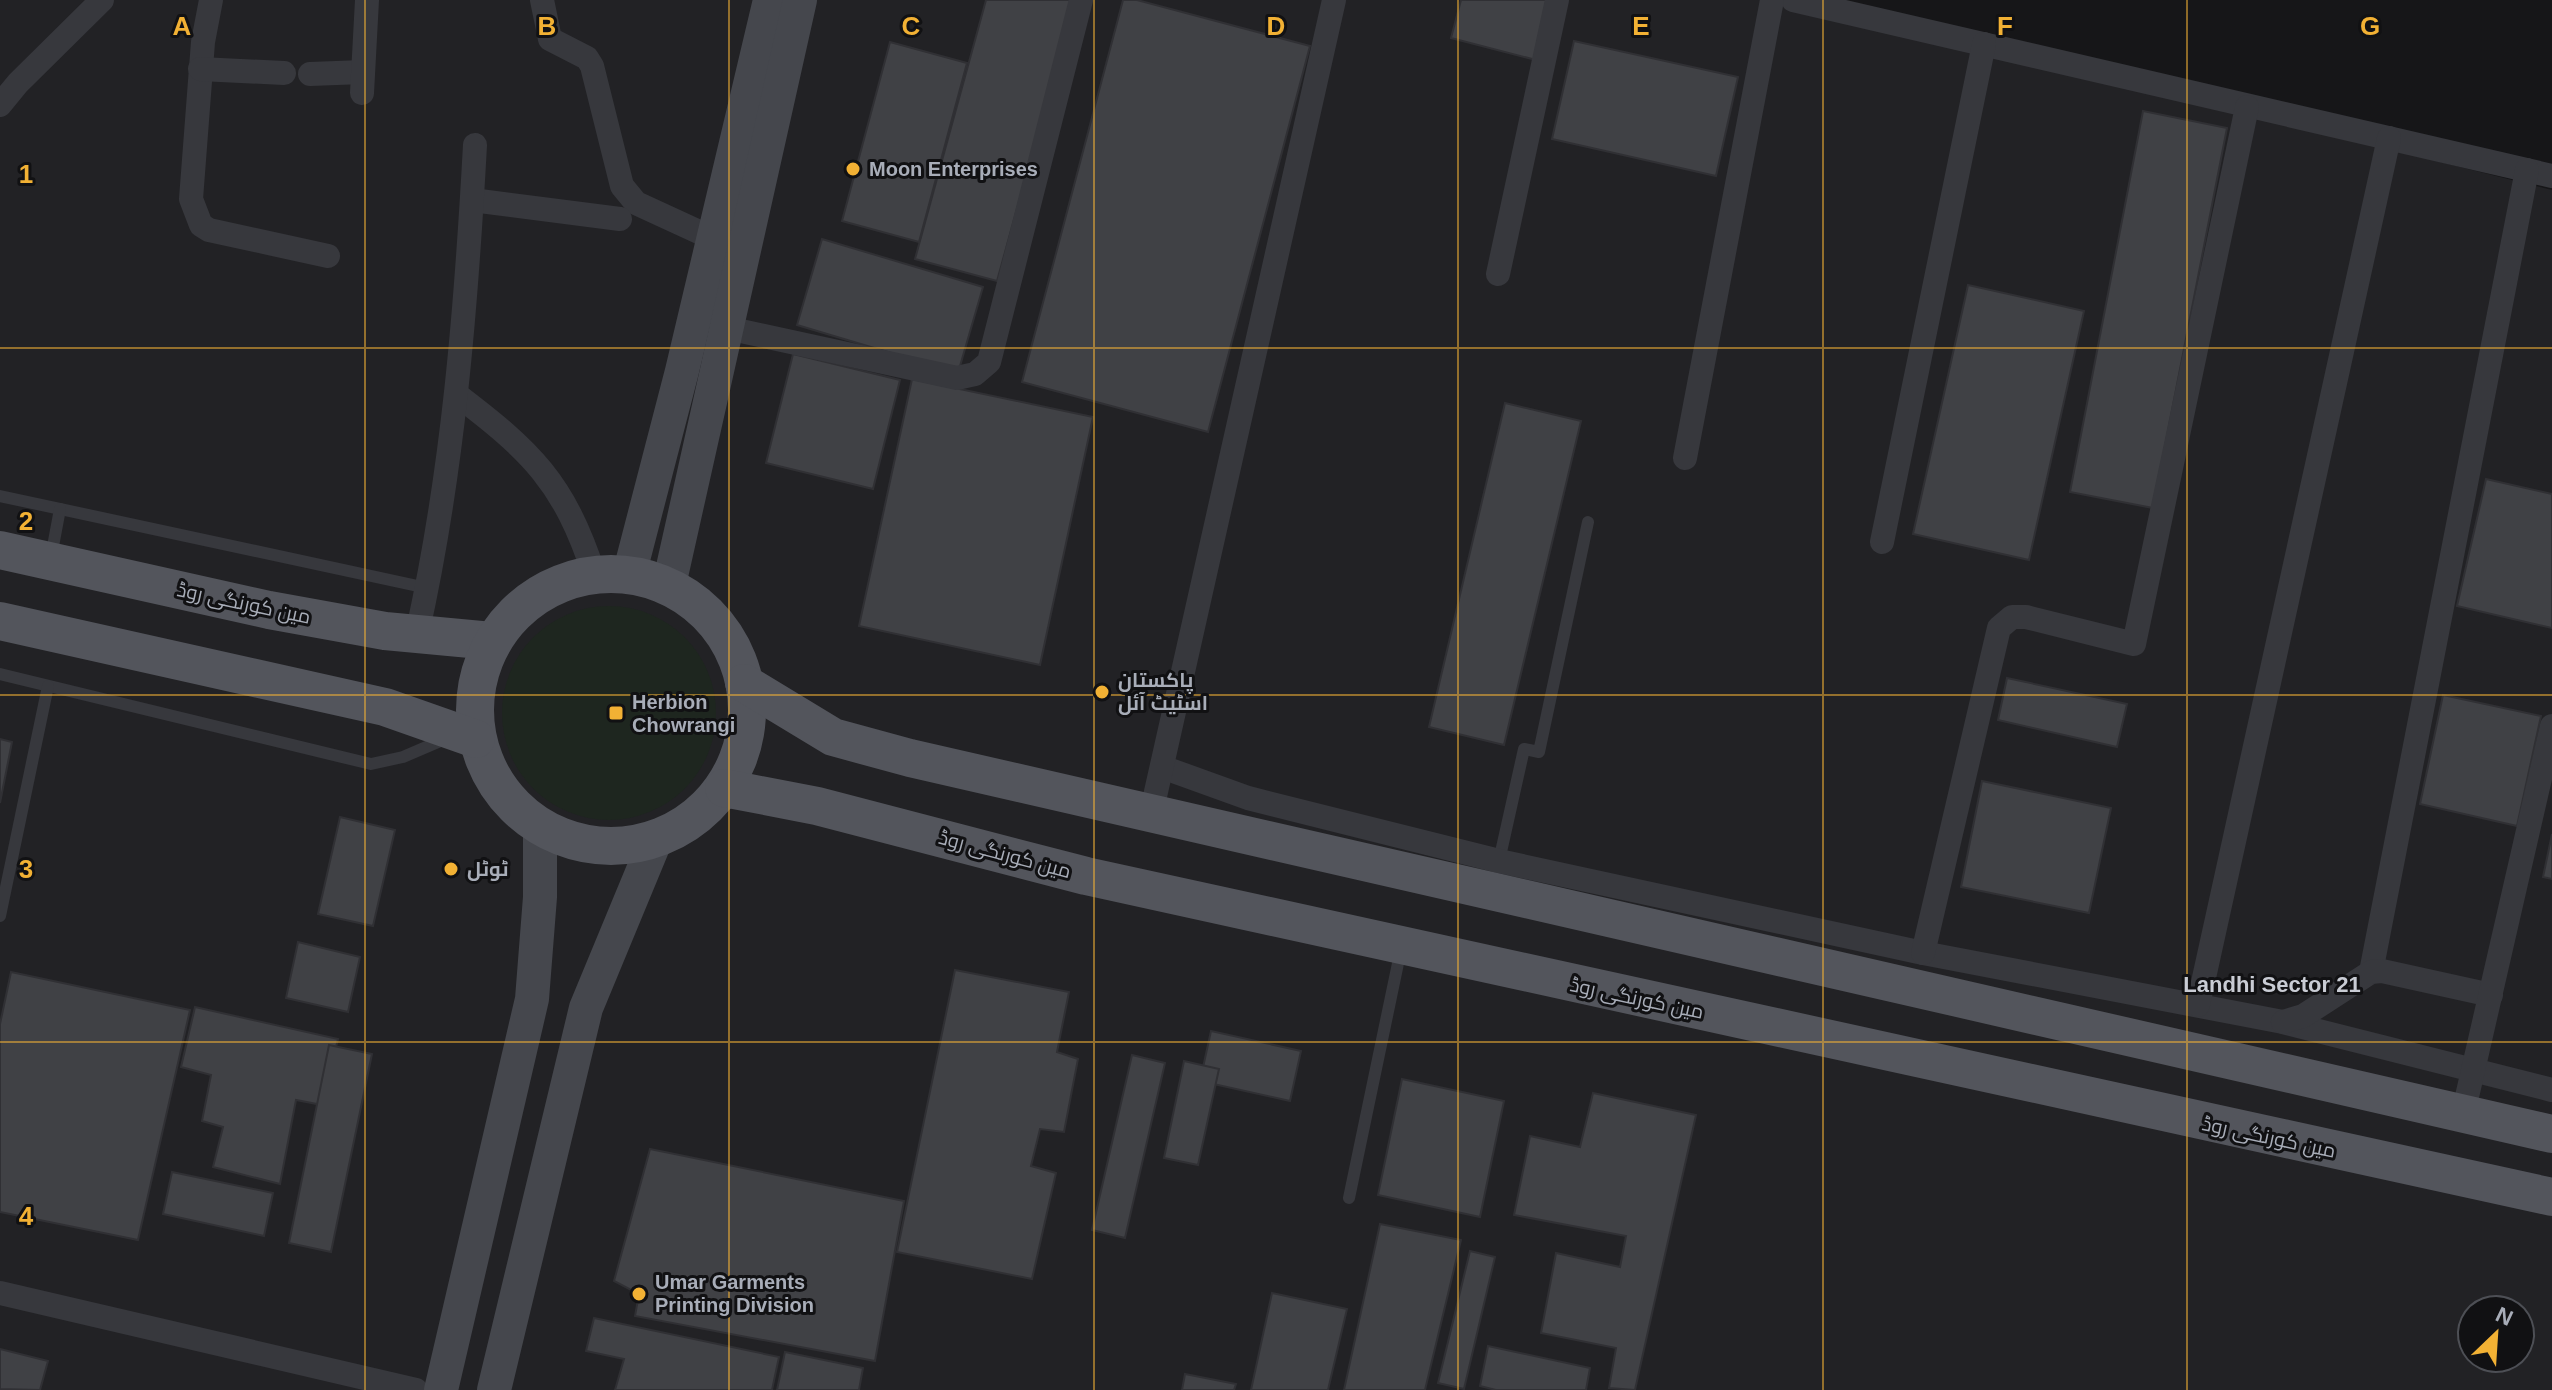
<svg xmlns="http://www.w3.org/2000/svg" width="2552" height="1390" viewBox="0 0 2552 1390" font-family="Arial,Cairo,sans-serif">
	<rect width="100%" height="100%" fill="#161618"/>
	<!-- built -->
	<path fill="#222225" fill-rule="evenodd" d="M0 0H1794L2552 190V1390H0ZM2472 1310H2520V1358H2472Z"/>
	<!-- green -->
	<circle fill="#1e261f" cx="609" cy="713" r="107"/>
	<!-- building -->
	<g fill="#404145" stroke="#303034" stroke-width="2">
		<path d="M986 0H1075L997 281 915 259Z"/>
		<path d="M1123 0H1137L1310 46 1208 432 1022 382Z"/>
		<path d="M1461 0H1551L1536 60 1451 38Z"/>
		<path d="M1574 41 1738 77 1716 176 1552 139Z"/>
		<path d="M890 42 967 63 919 242 842 221Z"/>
		<path d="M2143 111 2227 128 2153 508 2070 492Z"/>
		<path d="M822 239 983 287 958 373 797 325Z"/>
		<path d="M1968 285 2084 311 2029 560 1913 534Z"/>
		<path d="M793 354 900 380 873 489 766 463Z"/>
		<path d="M912 379 1093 417 1040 665 859 626Z"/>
		<path d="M1505 403 1581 421 1504 745 1429 727Z"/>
		<path d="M2486 479 2552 494V628L2457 606Z"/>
		<path d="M2007 678 2127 704 2117 747 1998 720Z"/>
		<path d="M2443 695 2541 716 2517 826 2420 804Z"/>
		<path d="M0 739 12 742 0 803Z"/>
		<path d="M1982 781 2111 808 2089 913 1961 887Z"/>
		<path d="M340 817 395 830 373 926 318 914Z"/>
		<path d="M2552 834V879L2543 877Z"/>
		<path d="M298 942 360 957 348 1012 286 998Z"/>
		<path d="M955 970 1069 992 1057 1052 1078 1059 1064 1132 1040 1129 1031 1166 1056 1173 1032 1279 897 1252Z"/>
		<path d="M11 972 190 1010 138 1240 0 1212V1024Z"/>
		<path d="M195 1007 338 1039 322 1105 296 1100 280 1184 213 1167 223 1127 202 1121 211 1075 181 1067Z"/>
		<path d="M1211 1031 1301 1051 1290 1101 1200 1081Z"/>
		<path d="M329 1045 372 1054 331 1252 289 1243Z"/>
		<path d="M1132 1055 1165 1063 1125 1238 1092 1230Z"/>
		<path d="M1184 1061 1219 1069 1198 1165 1164 1158Z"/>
		<path d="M1402 1079 1504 1101 1480 1217 1378 1195Z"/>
		<path d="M1593 1093 1696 1115 1635 1390 1609 1388 1616 1348 1541 1333 1556 1253 1620 1267 1626 1236 1514 1215 1530 1136 1580 1147Z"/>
		<path d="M650 1149 904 1201 875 1361 635 1316 639 1294 614 1281Z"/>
		<path d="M172 1172 273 1193 264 1236 163 1214Z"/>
		<path d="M1380 1224 1461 1240 1425 1390H1344Z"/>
		<path d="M1470 1251 1495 1257 1464 1389 1438 1383Z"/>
		<path d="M1272 1293 1347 1309 1328 1390H1251Z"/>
		<path d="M594 1318 779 1357 772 1390H615L624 1359 586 1351Z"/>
		<path d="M1488 1346 1590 1368 1586 1390H1496L1480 1386Z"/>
		<path d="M0 1349 48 1361 40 1390 0 1389Z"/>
		<path d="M785 1352 863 1368 859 1390H777Z"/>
		<path d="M1185 1374 1236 1384 1234 1390H1182Z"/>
	</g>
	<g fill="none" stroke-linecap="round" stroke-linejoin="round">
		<!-- service -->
		<g stroke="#37383d" stroke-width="12">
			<path d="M0 496 427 588"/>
			<path d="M51 557 60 509"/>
			<path d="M0 674 371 764 403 757 445 739"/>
			<path d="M1499 861 1524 749 1539 752 1588 522"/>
			<path d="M0 916 48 686"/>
			<path d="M1349 1198 1401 949"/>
		</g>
		<!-- minor -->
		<g stroke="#37383d" stroke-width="24">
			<path d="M211 0 203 42 191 199 201 225 209 230 328 256"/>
			<path d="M542 0 550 39 587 58 592 66 622 186 636 203 712 238"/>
			<path d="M1793 0 2552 176"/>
			<path d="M200 69 284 73"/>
			<path d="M310 74 363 72"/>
			<path d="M362 93 367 0"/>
			<path d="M0 105 18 83 102 0"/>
			<path d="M472 200 620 219"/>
			<path d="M1498 274 1557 0"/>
			<path d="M727 328 957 378 975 374 989 362 1081 0"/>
			<path d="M456 394C531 451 564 482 594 574"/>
			<path d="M1685 458 1772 0"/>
			<path d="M1882 542 1984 44"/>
			<path d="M417 634C453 473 466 310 475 145"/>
			<path d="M1162 767 1248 798 1499 861 1923 953 2283 1022 2552 1090"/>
			<path d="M1151 814 1334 0"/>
			<path d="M1923 953 1999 628 2012 617H2026L2134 644 2247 107"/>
			<path d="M2371 972 2527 170"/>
			<path d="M2198 1005 2389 138"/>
			<path d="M2283 1022 2303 1016 2371 972 2382 971 2491 995"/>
			<path d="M2463 1114 2552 726"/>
			<path d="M0 1293 416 1390"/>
		</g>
		<!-- secondary -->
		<g stroke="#45474d" stroke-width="34">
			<path d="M629 575 682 371 770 0"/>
			<path d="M669 585 800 0"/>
			<path d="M441 1390 532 999 540 897V828"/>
			<path d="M494 1390 586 1008 656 839"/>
		</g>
		<!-- primary -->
		<g stroke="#53555c" stroke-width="38">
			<path d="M0 550 269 610 385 631 492 641"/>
			<circle cx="611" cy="710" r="136"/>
			<path d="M0 621 385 707 476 739"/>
			<path d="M744 683 833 737 910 758 2552 1134"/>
			<path d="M724 788 817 806 1086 876 2552 1197"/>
		</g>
	</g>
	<!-- grid -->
	<path fill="none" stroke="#f2b134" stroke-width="2" stroke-opacity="0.55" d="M365 0V1390M729 0V1390M1094 0V1390M1458 0V1390M1823 0V1390M2187 0V1390M0 348H2552M0 695H2552M0 1042H2552"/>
	<!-- markers -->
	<g fill="#f2b134" stroke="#111113" stroke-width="3">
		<circle cx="853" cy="169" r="8"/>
		<circle cx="1102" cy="692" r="8"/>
		<rect x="608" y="705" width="16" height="16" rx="4"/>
		<circle cx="451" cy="869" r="8"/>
		<circle cx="639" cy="1294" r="8"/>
	</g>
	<g text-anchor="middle" stroke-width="6" stroke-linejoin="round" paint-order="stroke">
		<!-- poi labels -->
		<g font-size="20" font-weight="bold" fill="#a8adb8" stroke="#111113" text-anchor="start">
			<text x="869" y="176">Moon Enterprises</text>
			<text x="1118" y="687">پاکستان<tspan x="1118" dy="23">اسٹیٹ آئل</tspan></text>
			<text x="632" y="709">Herbion<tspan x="632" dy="23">Chowrangi</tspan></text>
			<text x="467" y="876">ٹوٹل</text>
			<text x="655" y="1289">Umar Garments<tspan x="655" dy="23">Printing Division</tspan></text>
		</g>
		<!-- street labels -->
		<g font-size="20" fill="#a8adb8" stroke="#111113">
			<text transform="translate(244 603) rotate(12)" y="7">مین کورنگی روڈ</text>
			<text transform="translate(1005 854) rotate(15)" y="7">مین کورنگی روڈ</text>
			<text transform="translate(1637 998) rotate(12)" y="7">مین کورنگی روڈ</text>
			<text transform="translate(2269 1137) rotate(12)" y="7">مین کورنگی روڈ</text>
		</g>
		<!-- neighbourhood labels -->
		<g font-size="22" font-weight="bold" fill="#c9ccd4" stroke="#111113">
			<text x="2272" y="992">Landhi Sector 21</text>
		</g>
	</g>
	<g font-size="26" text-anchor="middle" font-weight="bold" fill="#f2b134" stroke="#111113" stroke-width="6" stroke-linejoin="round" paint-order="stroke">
		<text x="182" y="35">A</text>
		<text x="547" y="35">B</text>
		<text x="911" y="35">C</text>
		<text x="1276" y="35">D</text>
		<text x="1641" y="35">E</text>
		<text x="2005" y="35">F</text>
		<text x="2370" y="35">G</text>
		<text x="26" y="183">1</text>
		<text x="26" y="530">2</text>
		<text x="26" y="878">3</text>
		<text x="26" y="1225">4</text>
	</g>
	<!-- north arrow -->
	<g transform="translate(2496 1334) rotate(25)"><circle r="38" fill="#111113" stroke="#4d4f55" stroke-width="2"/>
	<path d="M0-6L14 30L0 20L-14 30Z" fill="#f2b134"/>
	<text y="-12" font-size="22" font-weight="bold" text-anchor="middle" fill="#a8adb8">N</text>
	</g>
</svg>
